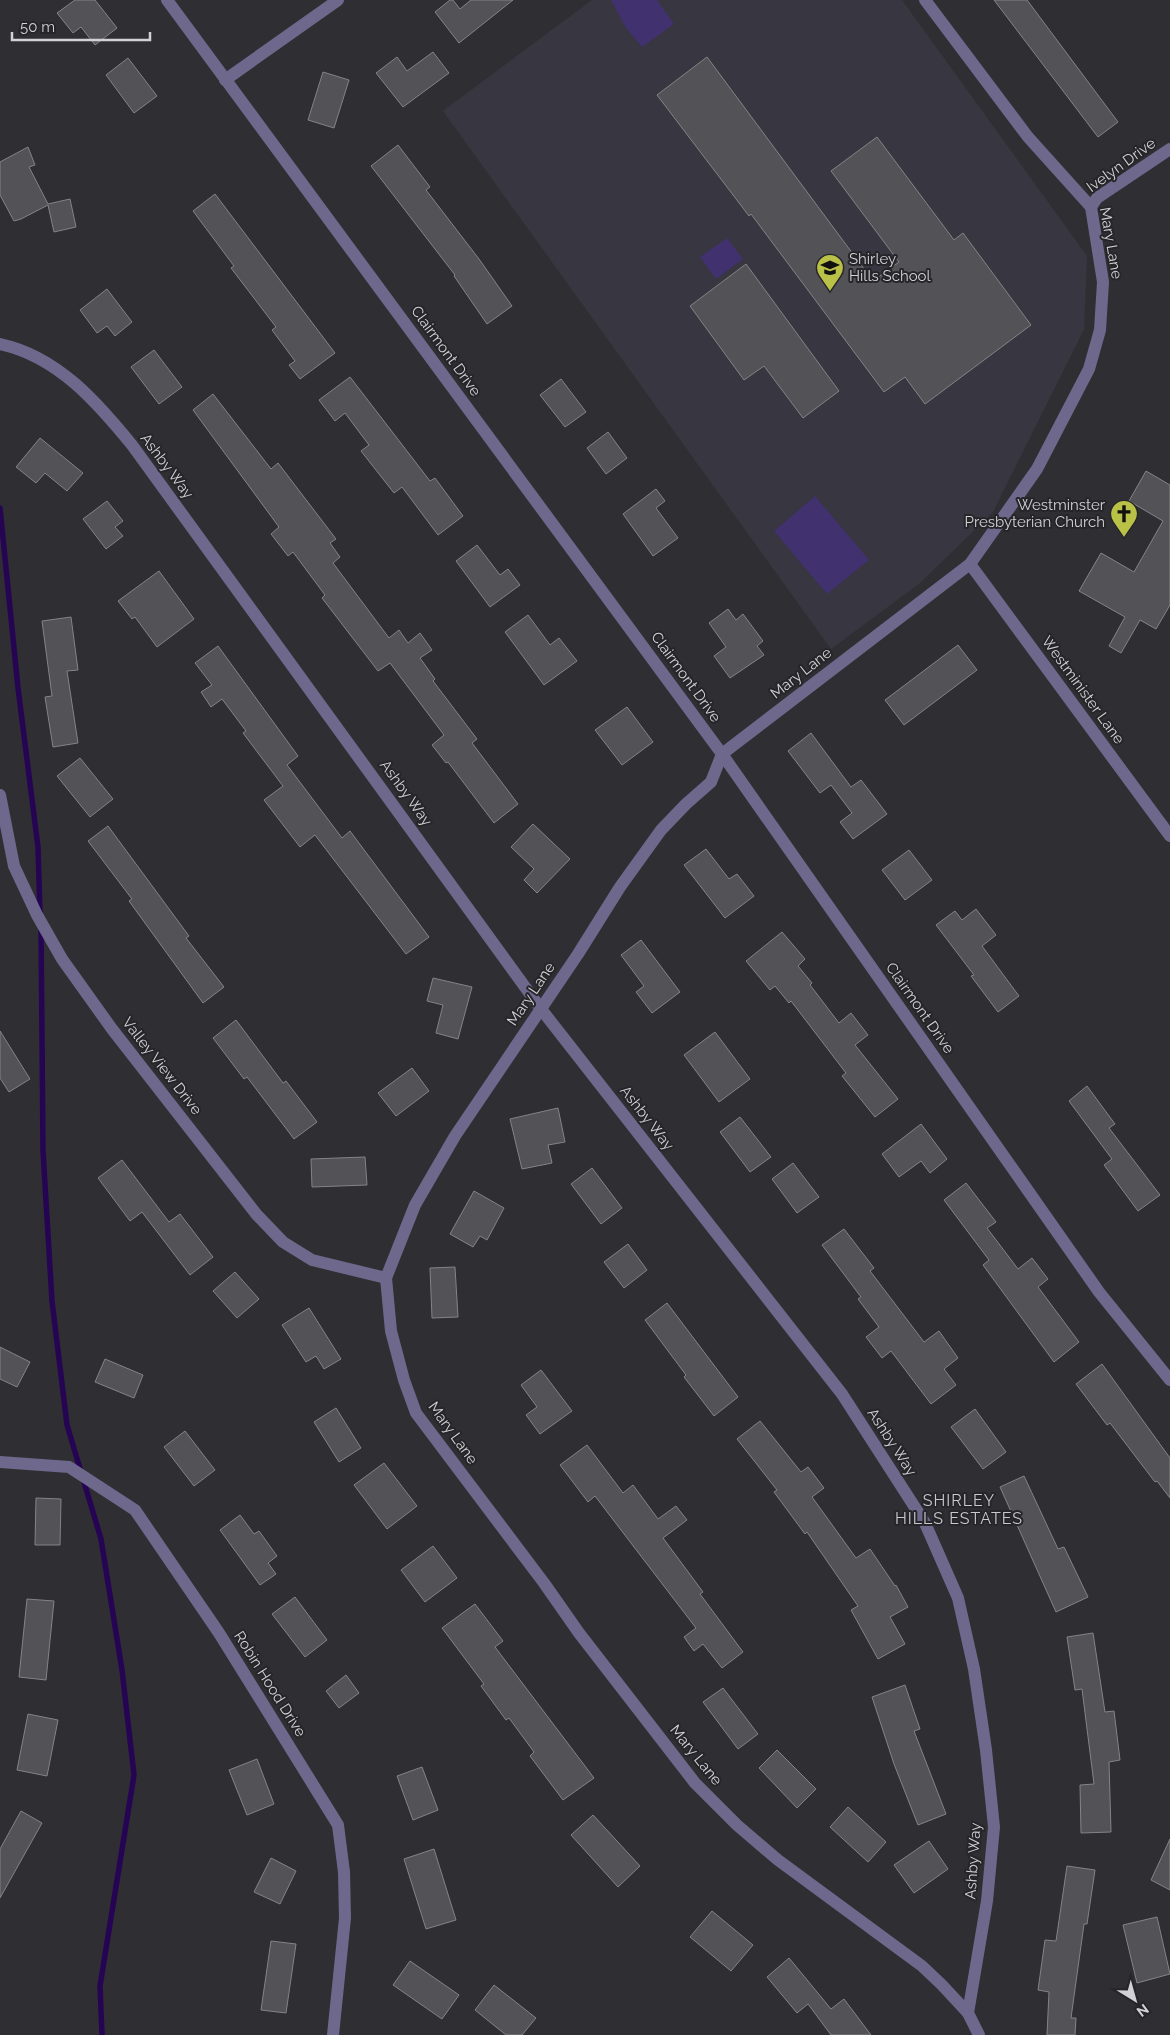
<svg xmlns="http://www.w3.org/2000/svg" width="1170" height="2035" viewBox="0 0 1170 2035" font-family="Raleway,sans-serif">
	<rect width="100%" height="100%" fill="#2f2f33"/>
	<!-- built -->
	<path fill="#383640" d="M592 0H902L1087 256 1084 329 993 512 920 583 831 649 443 111Z"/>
	<!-- green -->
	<g fill="#41316e">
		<path d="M611 0H657L674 24 642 47 626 28Z"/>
		<path d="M727 238 743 259 716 279 700 257Z"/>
		<path d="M815 496 869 560 827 594 774 531Z"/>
	</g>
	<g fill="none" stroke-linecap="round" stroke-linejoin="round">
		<!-- stream -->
		<g stroke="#260454" stroke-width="5.5">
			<path d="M0 508 18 688 38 847 40 913"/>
			<path d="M41 927 43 1151 52 1301 67 1425 101 1539 122 1670 134 1775 100 1986 102 2035"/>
		</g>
	</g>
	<!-- building -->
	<g fill="#535357" stroke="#848388">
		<path d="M75 0H95L117 28 95 45 81 27 73 33 57 13Z"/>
		<path d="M450 0H453L460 9 471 0H513L459 43 435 12Z"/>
		<path d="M994 0H1027L1118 122 1098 137Z"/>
		<path d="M433 52 449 73 403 107 376 73 397 57 407 71Z"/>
		<path d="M707 57 873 281 899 262 831 171 877 137 954 240 963 233 1031 325 925 404 905 377 884 392 751 214 749 216 657 95Z"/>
		<path d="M128 58 157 96 134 113 106 75Z"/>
		<path d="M323 72 349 80 334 128 308 120Z"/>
		<path d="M398 145 430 187 426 190 479 259 512 306 487 324 454 276 455 275 371 166Z"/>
		<path d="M28 147 35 165 29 167 48 204 70 199 76 227 54 232 48 205 21 219 14 221 0 195V162Z"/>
		<path d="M215 194 335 353 300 379 289 365 295 361 272 330 276 327 231 268 234 266 193 211Z"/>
		<path d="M746 264 839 391 803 418 764 366 744 380 690 306Z"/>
		<path d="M107 289 132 322 115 336 107 326 97 333 80 310Z"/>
		<path d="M154 350 182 387 159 404 131 367Z"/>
		<path d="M350 377 430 481 435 478 463 516 438 535 402 487 394 493 361 451 369 445 345 413 335 421 319 400Z"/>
		<path d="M561 379 586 412 565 427 540 395Z"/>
		<path d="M213 394 271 469 278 463 336 539 330 543 340 557 333 563 389 638 399 630 408 643 420 633 432 650 420 658 435 679 433 681 477 739 472 743 518 804 494 823 448 762 446 763 432 745 444 735 390 663 378 671 322 598 325 595 293 552 288 556 271 534 279 527 193 410Z"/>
		<path d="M608 432 627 458 606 474 587 448Z"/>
		<path d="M40 438 83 473 67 491 45 473 36 483 16 467Z"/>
		<path d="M1146 471 1170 485V605L1156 629 1140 620 1121 653 1109 646 1125 617 1079 591 1101 553 1134 572 1163 521 1129 501Z"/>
		<path d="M656 489 665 501 656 508 678 538 653 556 623 514Z"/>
		<path d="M107 501 123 521 115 527 123 536 106 549 83 519Z"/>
		<path d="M477 545 500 575 508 569 520 585 490 607 456 561Z"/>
		<path d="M159 571 194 619 157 647 135 617 132 619 118 601Z"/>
		<path d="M728 609 736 620 743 614 763 641 757 646 764 655 730 678 714 656 726 647 709 623Z"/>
		<path d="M528 615 550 645 559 638 577 661 544 685 505 632Z"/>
		<path d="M71 617 78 670 67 671 78 743 53 747 45 697 52 696 42 621Z"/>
		<path d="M958 645 977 670 904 725 885 700Z"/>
		<path d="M218 646 298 756 287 765 342 838 350 831 429 937 406 954 315 835 300 847 264 800 283 786 243 733 246 731 222 699 211 707 201 692 212 685 195 663Z"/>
		<path d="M627 707 653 742 622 765 595 730Z"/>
		<path d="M811 733 851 787 861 780 887 814 853 839 840 822 852 813 831 785 820 793 788 751Z"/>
		<path d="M80 758 113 799 90 817 57 776Z"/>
		<path d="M533 824 570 859 537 893 524 880 534 869 511 847Z"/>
		<path d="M108 826 189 936 186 938 224 987 203 1003 129 901 132 899 88 841Z"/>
		<path d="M706 849 729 879 737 874 754 896 725 918 684 865Z"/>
		<path d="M909 850 932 880 905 900 882 870Z"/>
		<path d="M976 909 996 935 982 946 1019 996 998 1012 971 976 974 975 936 925 955 911 962 920Z"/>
		<path d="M782 932 805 959 798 966 812 983 810 985 839 1023 851 1013 868 1035 855 1045 898 1099 875 1117 842 1076 846 1073 791 1001 789 1003 775 986 770 990 746 961Z"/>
		<path d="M641 940 680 992 652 1013 636 992 644 986 621 955Z"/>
		<path d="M433 978 472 987 458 1039 436 1033 443 1005 427 1001Z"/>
		<path d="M236 1020 283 1083 286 1081 317 1122 294 1139 247 1077 244 1079 213 1038Z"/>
		<path d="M0 1031 30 1079 9 1092 0 1078Z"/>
		<path d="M715 1032 750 1079 719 1102 684 1055Z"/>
		<path d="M412 1068 429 1091 396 1116 378 1093Z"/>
		<path d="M1087 1086 1115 1124 1109 1128 1160 1195 1138 1211 1104 1165 1112 1159 1069 1101Z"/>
		<path d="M558 1108 565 1142 548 1145 552 1163 522 1169 510 1119Z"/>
		<path d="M740 1117 771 1157 750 1172 720 1132Z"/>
		<path d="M921 1124 947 1159 930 1173 921 1161 899 1177 882 1154Z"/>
		<path d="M365 1157 367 1185 312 1187 311 1159Z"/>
		<path d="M122 1160 169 1222 180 1214 213 1257 190 1275 142 1212 130 1221 98 1178Z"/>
		<path d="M793 1163 819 1197 797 1213 772 1179Z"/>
		<path d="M592 1168 622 1208 601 1224 571 1184Z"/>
		<path d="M966 1183 996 1222 987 1228 1018 1269 1032 1258 1048 1279 1038 1287 1079 1342 1054 1362 983 1265 989 1260 944 1200Z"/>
		<path d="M474 1191 504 1208 487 1240 480 1236 473 1247 450 1234Z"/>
		<path d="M844 1229 874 1268 870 1271 924 1342 939 1331 958 1358 944 1369 956 1385 931 1404 891 1351 882 1358 866 1337 879 1327 858 1299 861 1297 822 1245Z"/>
		<path d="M628 1244 647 1270 624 1288 604 1262Z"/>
		<path d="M455 1267 458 1317 432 1318 430 1268Z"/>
		<path d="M235 1272 259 1299 237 1318 213 1291Z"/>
		<path d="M667 1303 738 1397 714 1416 684 1377 686 1375 645 1320Z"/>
		<path d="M309 1308 341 1359 324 1369 316 1356 306 1362 282 1325Z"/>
		<path d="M0 1347 30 1362 17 1387 0 1379Z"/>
		<path d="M105 1359 143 1375 134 1398 95 1382Z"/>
		<path d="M1102 1364 1170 1458V1498L1157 1481 1155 1482 1110 1423 1107 1425 1076 1384Z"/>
		<path d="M541 1370 572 1411 540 1434 526 1415 537 1407 521 1385Z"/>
		<path d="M336 1408 361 1448 339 1462 314 1422Z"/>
		<path d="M975 1409 1006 1452 983 1469 951 1427Z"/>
		<path d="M760 1421 801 1472 808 1467 824 1488 812 1497 856 1558 870 1549 895 1586 896 1585 908 1607 890 1617 905 1644 878 1659 851 1610 858 1606 807 1532 805 1534 774 1492 777 1490 737 1439Z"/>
		<path d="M185 1431 215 1470 194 1486 164 1447Z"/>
		<path d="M587 1445 623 1493 633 1485 658 1519 676 1506 687 1520 663 1538 703 1592 700 1594 743 1652 722 1668 703 1644 694 1651 684 1637 696 1628 595 1496 588 1502 560 1465Z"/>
		<path d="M384 1463 417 1506 387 1529 354 1485Z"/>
		<path d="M1024 1476 1058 1549 1064 1547 1088 1597 1056 1612 1000 1487Z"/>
		<path d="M36 1498 61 1499 60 1545H35Z"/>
		<path d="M240 1515 254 1534 259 1531 277 1556 268 1563 276 1574 260 1585 220 1530Z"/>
		<path d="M433 1546 457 1578 425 1602 401 1570Z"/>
		<path d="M295 1597 327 1640 305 1657 272 1614Z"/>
		<path d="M27 1599 54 1601 46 1680 19 1677Z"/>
		<path d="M475 1604 503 1641 495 1647 594 1778 563 1800 530 1756 534 1752 509 1718 506 1720 481 1686 484 1684 442 1628Z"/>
		<path d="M1093 1633 1105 1712 1114 1711 1120 1760 1109 1762 1111 1832 1081 1833 1080 1785 1094 1784 1082 1689 1075 1690 1067 1637Z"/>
		<path d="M346 1675 359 1693 339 1708 326 1691Z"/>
		<path d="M905 1685 920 1729 914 1731 946 1814 918 1825 894 1764 872 1697Z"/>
		<path d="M723 1688 758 1734 738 1749 703 1702Z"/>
		<path d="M28 1714 58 1720 47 1776 17 1770Z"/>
		<path d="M777 1750 816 1789 797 1808 759 1768Z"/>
		<path d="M257 1759 274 1804 247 1815 229 1770Z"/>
		<path d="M422 1767 438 1810 413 1820 397 1776Z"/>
		<path d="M848 1807 886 1842 868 1862 830 1827Z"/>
		<path d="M21 1811 42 1823 0 1898V1849Z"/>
		<path d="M593 1815 640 1866 618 1887 571 1835Z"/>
		<path d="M1170 1839V1890L1151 1880Z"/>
		<path d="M929 1841 948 1869 914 1893 894 1865Z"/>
		<path d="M434 1849 456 1920 426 1929 404 1859Z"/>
		<path d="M271 1858 296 1871 280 1904 254 1892Z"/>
		<path d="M1067 1866 1095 1870 1087 1924H1084L1071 2018H1076L1075 2035H1047L1049 1992 1038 1990 1045 1940 1056 1941Z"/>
		<path d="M712 1911 753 1945 731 1971 690 1937Z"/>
		<path d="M1157 1917 1170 1974 1137 1983 1123 1925Z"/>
		<path d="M271 1941 296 1944 286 2013 261 2010Z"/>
		<path d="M789 1958 831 2009 844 1999 871 2035H831L808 2004 797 2013 767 1977Z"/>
		<path d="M410 1961 459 1995 442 2019 393 1985Z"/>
		<path d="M494 1985 536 2018 522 2035H506L475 2010Z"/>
	</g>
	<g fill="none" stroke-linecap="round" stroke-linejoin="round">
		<!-- minor -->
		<g stroke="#6f688d" stroke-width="12">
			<path d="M167 0 722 754 1099 1292 1170 1380"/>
			<path d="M925 0 1028 137 1091 207 1103 282 1100 330 1089 369 1037 469 970 564 722 754 711 782 686 804 661 830 620 887 578 954 455 1136 415 1205 386 1278 391 1331 404 1380 416 1413 544 1583 579 1633 695 1783 737 1825 778 1860 922 1966 942 1985 968 2013"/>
			<path d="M225 80 338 0"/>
			<path d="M1091 207 1097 198 1170 149"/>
			<path d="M0 344C57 356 97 402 132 445L541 1009 842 1394 925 1523 958 1598 974 1669 986 1750 994 1827 987 1901 968 2013 979 2035"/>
			<path d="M970 564 1170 836"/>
			<path d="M0 795 14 866 37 915 62 959 112 1029 257 1215 283 1242 312 1260 386 1278"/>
			<path d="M0 1462 69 1467 135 1510 219 1633 338 1825 344 1872 345 1918 333 2035"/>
		</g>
	</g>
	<!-- icons -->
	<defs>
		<symbol id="school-pin" viewBox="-11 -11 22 30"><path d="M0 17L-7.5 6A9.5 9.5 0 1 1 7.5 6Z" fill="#b9c146" stroke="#262529"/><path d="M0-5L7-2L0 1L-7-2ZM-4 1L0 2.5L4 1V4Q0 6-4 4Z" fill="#111"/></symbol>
		<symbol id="church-pin" viewBox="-11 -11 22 30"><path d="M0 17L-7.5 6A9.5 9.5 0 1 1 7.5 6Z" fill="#b9c146" stroke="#262529"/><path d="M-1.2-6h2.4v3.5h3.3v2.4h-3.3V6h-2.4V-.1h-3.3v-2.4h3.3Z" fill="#111"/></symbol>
	</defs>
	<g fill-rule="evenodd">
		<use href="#school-pin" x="814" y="252" width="32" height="43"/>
		<use href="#church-pin" x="1108" y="498" width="32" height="43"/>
	</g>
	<g text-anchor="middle" stroke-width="4" stroke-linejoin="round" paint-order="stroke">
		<!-- street labels -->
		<g font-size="15" fill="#d2d1d4" stroke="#262529">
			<text transform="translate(1121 165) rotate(-36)" y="5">Ivelyn Drive</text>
			<text transform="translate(1111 243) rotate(80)" y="5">Mary Lane</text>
			<text transform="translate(446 351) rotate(54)" y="5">Clairmont Drive</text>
			<text transform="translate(167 466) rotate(53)" y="5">Ashby Way</text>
			<text transform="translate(801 673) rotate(-38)" y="5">Mary Lane</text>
			<text transform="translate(686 677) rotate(54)" y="5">Clairmont Drive</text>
			<text transform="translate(1083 690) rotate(54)" y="5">Westminister Lane</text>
			<text transform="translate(406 793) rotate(54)" y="5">Ashby Way</text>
			<text transform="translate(531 994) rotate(-56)" y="5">Mary Lane</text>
			<text transform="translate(920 1008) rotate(55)" y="5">Clairmont Drive</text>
			<text transform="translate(162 1066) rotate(52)" y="5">Valley View Drive</text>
			<text transform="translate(647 1118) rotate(52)" y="5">Ashby Way</text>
			<text transform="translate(453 1433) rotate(54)" y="5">Mary Lane</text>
			<text transform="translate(892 1442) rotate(57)" y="5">Ashby Way</text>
			<text transform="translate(270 1684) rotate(58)" y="5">Robin Hood Drive</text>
			<text transform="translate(696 1755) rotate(51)" y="5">Mary Lane</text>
			<text transform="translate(973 1861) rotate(-86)" y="5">Ashby Way</text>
		</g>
		<!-- poi labels -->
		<g font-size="15" fill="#d2d1d4" stroke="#262529" text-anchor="start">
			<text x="849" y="264">Shirley<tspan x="849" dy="17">Hills School</tspan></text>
			<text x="1105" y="510" text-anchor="end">Westminster<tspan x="1105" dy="17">Presbyterian Church</tspan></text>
		</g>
		<!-- neighbourhood labels -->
		<g font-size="16" letter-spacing="1" fill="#c9c8ce" stroke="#262529">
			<text x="959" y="1506">SHIRLEY<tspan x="959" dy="18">HILLS ESTATES</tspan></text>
		</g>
	</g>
	<!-- north arrow -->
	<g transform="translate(1135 2000) rotate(143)" stroke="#262529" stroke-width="4" paint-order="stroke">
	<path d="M0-4L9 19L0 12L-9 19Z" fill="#d2d1d4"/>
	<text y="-8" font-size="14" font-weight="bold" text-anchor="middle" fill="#d2d1d4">N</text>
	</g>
	<!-- scale -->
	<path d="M12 32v8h138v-8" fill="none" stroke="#d2d1d4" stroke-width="2.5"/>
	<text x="20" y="32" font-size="15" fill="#d2d1d4" stroke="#262529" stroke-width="4" paint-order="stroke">50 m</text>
</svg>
